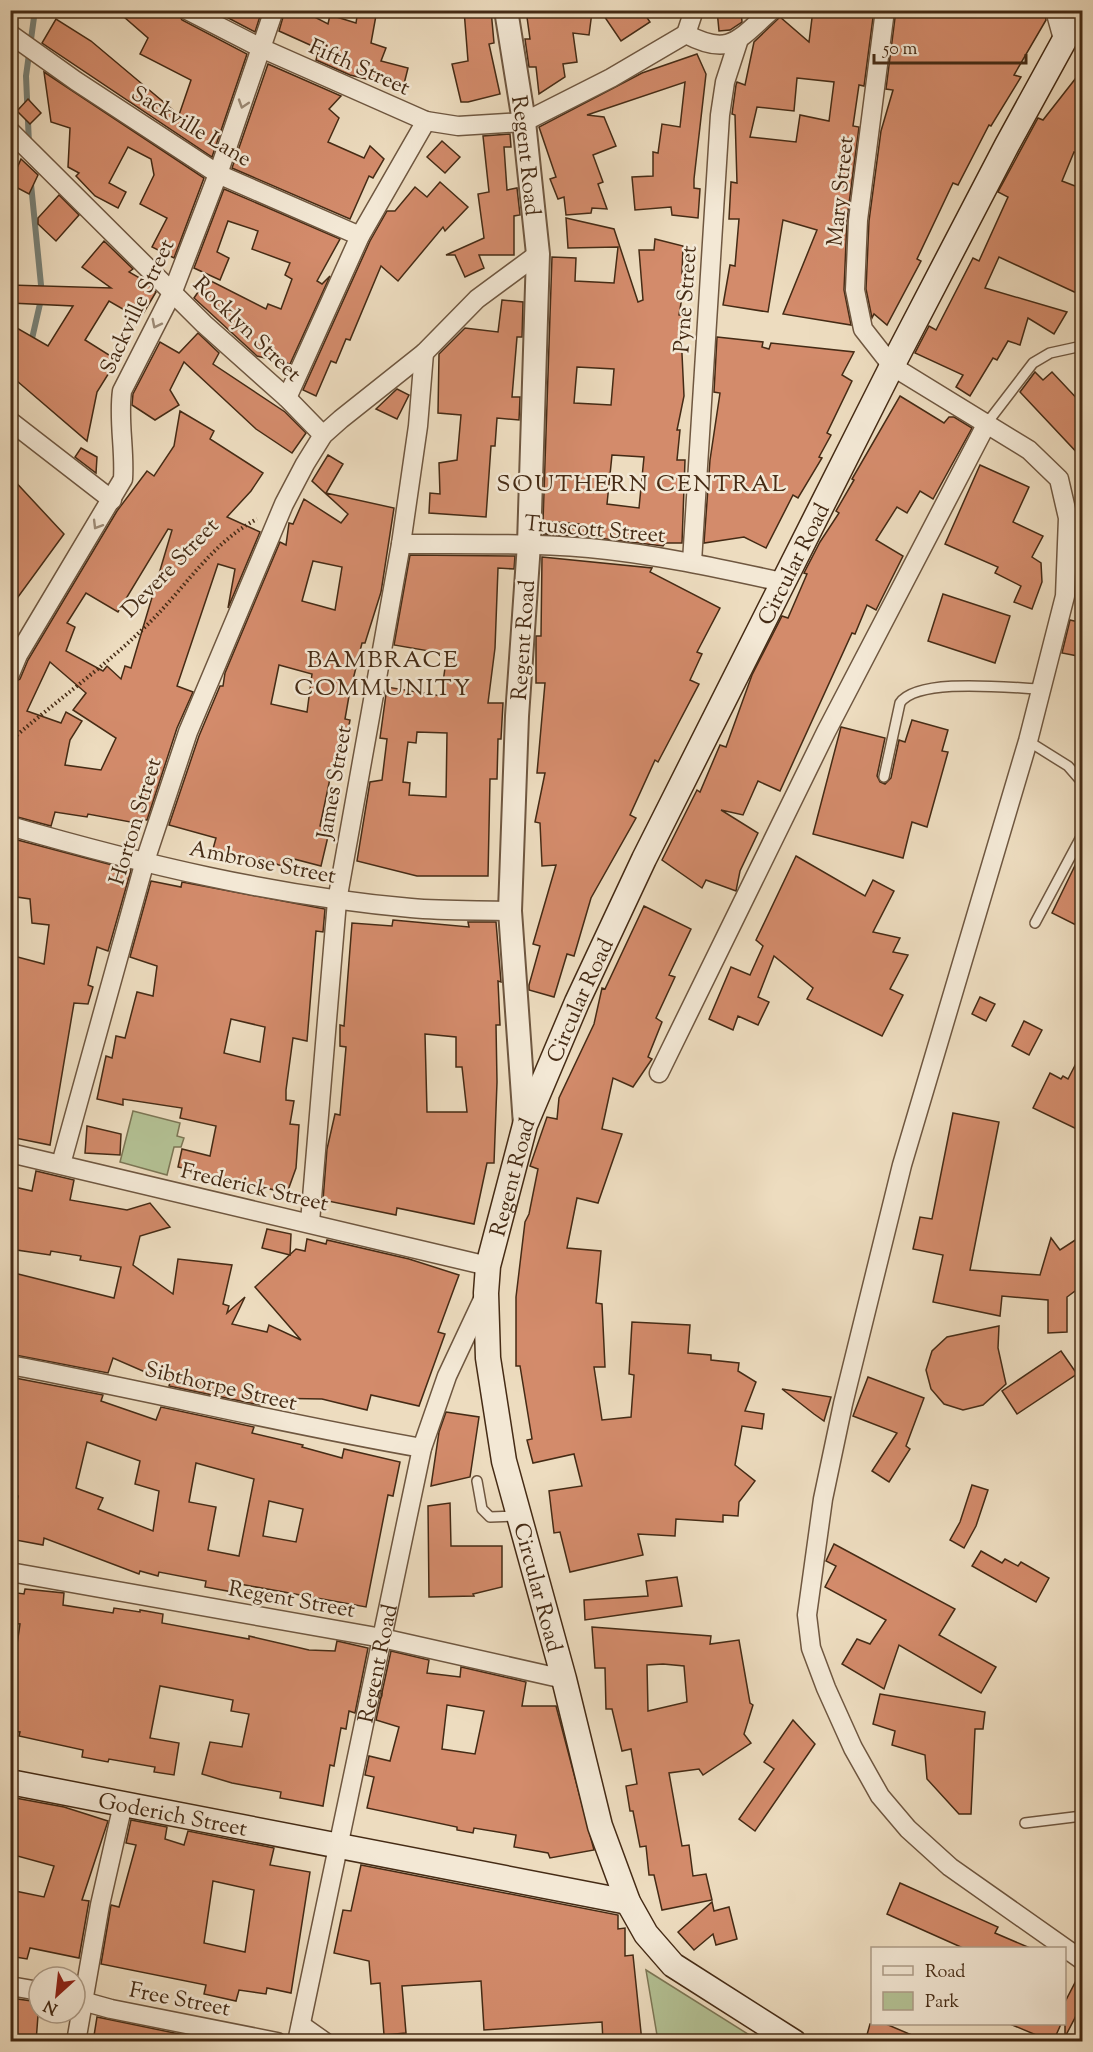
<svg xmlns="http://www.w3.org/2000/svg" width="1093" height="2052" viewBox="0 0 1093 2052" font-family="'Sorts Mill Goudy',serif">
	<rect width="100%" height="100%" fill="#eddcbf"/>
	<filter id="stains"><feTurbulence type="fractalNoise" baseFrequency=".00333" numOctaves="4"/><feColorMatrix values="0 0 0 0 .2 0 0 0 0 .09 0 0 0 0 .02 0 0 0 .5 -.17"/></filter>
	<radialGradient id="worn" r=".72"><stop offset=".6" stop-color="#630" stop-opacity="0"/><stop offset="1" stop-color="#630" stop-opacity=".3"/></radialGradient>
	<!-- green -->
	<g fill="#b4c295" stroke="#7c7655" stroke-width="1.5">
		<path d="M133 1111 180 1123 177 1136 184 1138 181 1147H174L167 1175 120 1162Z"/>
		<path d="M646 1970 759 2041H658Z"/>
	</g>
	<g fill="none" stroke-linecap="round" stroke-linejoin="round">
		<!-- stream -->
		<g stroke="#788177" stroke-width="6">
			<path d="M29 144 26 76 35 10"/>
			<path d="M31 184 42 295 31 343"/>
		</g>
	</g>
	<!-- building -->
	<g fill="#d38b6b" stroke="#452b15" stroke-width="1.5" fill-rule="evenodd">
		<path d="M116 10H176L182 20 247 54 212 157 42 43 56 19 91 41 179 115 191 80 140 54 148 38Z"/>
		<path d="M213 10H262L255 32Z"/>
		<path d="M285 10H301L328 24 330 15 356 23 358 10H377L371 43 386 48 381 61 408 68 403 88 350 75 316 60 319 49 279 31Z"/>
		<path d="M464 10H491L494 43 489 44 500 94 468 102H461L452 64 468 61Z"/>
		<path d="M526 10 592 12 589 35 573 33 577 62 563 64 565 77 539 94 536 67H529L525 39H530Z"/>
		<path d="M617 10H642L650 22 621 41 602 13 616 15Z"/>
		<path d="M717 10H741L742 22 730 30 719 31Z"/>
		<path d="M813 10H874L864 86 859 85 853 126 859 127 847 219 844 290 851 325 783 314 817 230 783 220 768 312 723 305 730 265 735 266 739 219H729L731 182 737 183 735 115 732 114 736 85 737 82 745 85 754 42 780 17 809 42ZM797 78 834 82 829 121 800 115 796 142 750 137 757 107 794 111Z"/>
		<path d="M896 10H1044L1046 20 1014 75 1021 77 991 126 989 125 958 185 953 183 917 259 921 261 887 325 874 314 872 318 866 289 869 221 881 131 893 90 886 89Z"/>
		<path d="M697 54 706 74 694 179V188L700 189 698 218 672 215 671 207 635 210 632 177 653 176V152L658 153 662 124 680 127 685 82 587 115 604 117 616 146 593 155 603 182 598 184 607 209 592 208 591 213 566 215 564 197 558 199 550 179 556 177 539 127 642 73Z"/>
		<path d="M268 64 341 96 329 109 339 118 328 142 364 158 370 146 384 159 373 178 369 176 350 219 232 168Z"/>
		<path d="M1083 69V156L1074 152 1062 181 1083 189V296L999 257 985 288 1067 312 1054 334 1028 318 1020 345 1008 341 997 360 993 358 970 396 956 387 963 375 915 353 929 326 936 330 973 258 979 261 1008 197 998 192 1038 118 1043 120Z"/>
		<path d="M44 72 204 178 174 258 152 247 167 218 140 204 154 175 151 159 128 147 109 183 126 192 118 208 95 196 76 176 79 173 68 167 70 128 51 122Z"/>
		<path d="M28 99 41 113 30 124 17 111Z"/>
		<path d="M510 134 511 147H504L507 190 517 188 520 215 514 216V255H479L484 268 465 277 455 255H446L484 238 478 194 489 192 483 136Z"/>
		<path d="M442 141 460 157 445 173 427 157Z"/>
		<path d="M21 159 38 175 29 194 10 184Z"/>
		<path d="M440 182 468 207 445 231 443 227 398 281 381 266 350 340 346 339 336 363 331 361 316 396 303 390 370 241 387 211H395L415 187 427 197Z"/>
		<path d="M224 189 340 239 317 281 322 284 330 276 290 364 257 356 194 298 207 279 266 309 268 304 281 309 292 279 285 275 290 263 252 249 258 231 228 221 217 252 229 258 220 280 194 268Z"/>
		<path d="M59 195 79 215 56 241 38 224V218Z"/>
		<path d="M566 218 614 229 638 302 643 300 639 250H654L655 239 683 246 682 274H686L679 315 685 316 684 333H681L684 396 677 430H680L677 460H685L682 543H665L663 546 590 537 543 534 579 527V524L543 521 552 257 576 258 575 281 614 283 618 247 568 248ZM577 367 614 369 611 405 574 403ZM612 455 644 457 639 508 607 504Z"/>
		<path d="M104 241 133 269 129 272 145 281 156 292 140 319 109 301 85 340 117 360 97 392 87 441 10 375V324L48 346 73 306 10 303V285L111 288 82 267Z"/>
		<path d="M502 300 523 302 522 337H517L512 397H520L519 420 497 418 495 446H491L486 517 429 513 430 493 440 494 439 463 457 460 461 415 438 413 439 354 465 328 498 332Z"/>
		<path d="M198 333 219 353 213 364 285 412 306 433 292 453 256 429 184 362 170 390 179 405 155 420 132 405 133 394 160 342 179 353Z"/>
		<path d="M717 337 763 342 762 347 769 349 771 343 854 352 842 375 852 381 827 433 831 435 819 457 822 458 798 498 793 495 766 548 744 537 704 543 710 460 720 393 714 392Z"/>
		<path d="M1035 372 1043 380 1052 372 1083 405V459L1020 392Z"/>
		<path d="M397 389 409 395 397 419 376 409Z"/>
		<path d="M900 396 944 423 949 417H954L972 428 933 499 920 491 907 513 897 507 876 540 903 556 876 610 867 605 855 634 852 633 780 791 758 781 743 815 721 810 758 833 740 871 736 891 706 880 702 888 662 860 697 790 700 792 720 745 726 747 752 675 782 616 788 618 807 574 804 573 820 542 839 513 836 511 854 480 852 479Z"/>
		<path d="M180 411 214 431 210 439 263 473 251 491 227 517 260 532 228 608 235 569 218 564 177 686 193 692 177 728 147 820 143 819 141 824 88 814 87 817 55 812 51 826 10 815V685L20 679 28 660 117 511 147 471 154 476 174 446ZM168 529 172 530 131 668 125 666 121 679 107 666 103 671 66 651 75 627 67 623 86 593 118 612ZM50 662 86 693 73 710 116 738 101 770 65 765 70 740 82 721 66 712 61 723 27 711Z"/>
		<path d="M81 448 97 457 96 473 75 457Z"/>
		<path d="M328 455 343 464 326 493 394 508 381 592 365 643H362L349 696 345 719 350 720 340 771 332 769 320 826 330 828 321 866 290 858 286 868 260 857 259 861 213 849 216 838 169 825 199 736 220 686H223L225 673 280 542 286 545 289 523 293 524 304 499 341 523 348 514 312 481ZM313 561 342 567 335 610 302 601ZM279 665 312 674 307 712 271 704Z"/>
		<path d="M980 465 1029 487 1013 522 1043 536 1032 557 1041 563 1042 582 1032 609 1014 602 1021 586 995 573 998 567 945 544Z"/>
		<path d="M10 476 64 534 10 608Z"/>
		<path d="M410 555 515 556 514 569 498 568 495 648 488 703H503L501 739H498L497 779H490L488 876H417L357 861 370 782 382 780 387 739 380 738 387 687 441 696 447 654 394 645ZM417 732 447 733 446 797 409 795 410 783 403 782 408 742 416 743Z"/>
		<path d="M542 557 652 568 650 572 720 608 697 652 702 654 690 680 699 684 658 762 655 760 630 815 636 818 591 898 574 956 567 954 554 997 529 990V985L540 946 533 944 556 865 542 866 540 823 535 822 545 773H537L545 683H536V636H541Z"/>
		<path d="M943 594 1010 616 995 663 928 641Z"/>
		<path d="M1070 620 1083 623V657L1062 653Z"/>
		<path d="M912 720 948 730 942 751 948 752 927 827 912 822 903 858 813 834 841 727 885 738 877 776 880 782 885 784 891 778 899 740 905 742Z"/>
		<path d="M10 838 131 870 108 951 97 947 88 985 93 987 88 1004 74 1003 50 1145 10 1137 13 1099 10 1098V955L44 964 49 925 32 923 30 899 10 896Z"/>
		<path d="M1083 849V912L1076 925 1052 913Z"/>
		<path d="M796 856 865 896 873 880 894 891 873 932 900 938 893 952 908 955 890 989 903 995 882 1036 807 999 813 988 774 956 758 997 769 1002 758 1025 738 1016 733 1030 709 1019 731 967 750 975 763 946 756 940Z"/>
		<path d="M151 881 181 887 182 882 325 909 323 932 316 931 307 1041 293 1038 286 1090V1100L294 1101 290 1124 299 1125 296 1168 287 1193 178 1167 182 1149 210 1156 216 1126 180 1118 182 1108 123 1099V1105L97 1099 106 1056 112 1058 116 1036 125 1038 137 992 153 996 157 966 130 957ZM231 1019 265 1027 260 1062 224 1053Z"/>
		<path d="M644 906 691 929 669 975 675 977 656 1018 662 1022 648 1057 652 1059 633 1087 613 1078 602 1129 622 1134 598 1203 577 1198 567 1248 601 1251 596 1303 602 1304 605 1367H594L602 1420 631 1417 634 1375 629 1374 632 1322 690 1325 688 1353 711 1355V1360L739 1363 738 1371 756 1382 745 1411 764 1414 762 1429 742 1426 735 1465 755 1481 739 1502 738 1516 723 1515V1522L676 1519 675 1536 638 1534 643 1555 570 1572 560 1532 554 1533 549 1491 582 1486 574 1454 533 1463 527 1440 532 1439 520 1366H516V1297L525 1222 529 1214 538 1169 530 1166 547 1117 557 1119 559 1098 594 1024 602 988 605 989Z"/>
		<path d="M393 920 469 927 468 922H496L501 982 498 981 500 1025H496L497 1082 494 1163H487L474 1224 397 1208 396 1215 323 1200 327 1149 335 1114 340 1115 346 1047 340 1046V1025L344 1026 352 923 392 926ZM425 1034 456 1037V1067H462L467 1112H427Z"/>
		<path d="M980 997 995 1004 986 1021 972 1014Z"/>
		<path d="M1024 1021 1042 1030 1029 1055 1012 1046Z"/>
		<path d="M1083 1050V1132L1033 1108 1050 1073 1061 1079 1063 1076 1068 1079Z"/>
		<path d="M953 1113 999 1122 970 1270 1040 1275 1051 1238 1060 1250 1083 1235V1285L1067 1297V1332L1048 1333V1300L1002 1296 1000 1316 933 1302 943 1255 913 1249 920 1217 932 1219Z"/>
		<path d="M87 1126 121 1134 120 1155 85 1153Z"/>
		<path d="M36 1171 74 1180 70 1200 127 1210 150 1203 170 1227 140 1236 133 1265 173 1294 178 1259 232 1265 223 1304 229 1306 227 1313 245 1297 232 1324 267 1332 269 1325 301 1340 255 1287 296 1249 305 1251 307 1239 326 1244 327 1240 409 1259 459 1275 438 1332 445 1334 419 1406 371 1395 367 1410 322 1399 263 1398 260 1405 169 1386 171 1380 152 1375 113 1358 108 1373 10 1354V1272L114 1298 121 1267 80 1260 81 1256 51 1251 50 1255 10 1249V1186L32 1191Z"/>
		<path d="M267 1229 291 1234 290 1255 262 1248Z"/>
		<path d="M999 1326 998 1348 1006 1384 983 1405 963 1410 944 1404 931 1389 926 1370 932 1351 947 1337Z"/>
		<path d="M1061 1351 1077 1374 1017 1414 1002 1391Z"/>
		<path d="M10 1377 103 1395 101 1401 156 1420 161 1407 254 1427 252 1433 303 1445 302 1447 342 1458 344 1449 400 1462 393 1496 388 1495 366 1607 234 1583 233 1592 205 1587 206 1581 159 1572 158 1576 140 1571 139 1574 44 1538 43 1545 10 1539 18 1496 10 1494ZM87 1442 140 1461 135 1484 159 1491 153 1531 98 1509 103 1498 76 1488ZM196 1463 254 1479 239 1556 208 1550 216 1507 189 1502ZM269 1501 303 1509 296 1542 263 1536Z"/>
		<path d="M868 1377 924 1398 906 1446 910 1449 889 1482 872 1471 897 1433 853 1416Z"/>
		<path d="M782 1389 831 1397 824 1421 814 1414Z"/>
		<path d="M446 1412 479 1417 470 1477 431 1486 439 1432Z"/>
		<path d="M972 1485 988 1490 976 1526 964 1548 950 1540 960 1522Z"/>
		<path d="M450 1503 451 1546H502V1587L473 1594 474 1596 429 1597 428 1506Z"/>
		<path d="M834 1544 955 1609 939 1635 996 1667 981 1693 899 1645 884 1689 842 1664 857 1639 870 1644 886 1620 825 1587 836 1566 826 1561Z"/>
		<path d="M981 1551 1002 1563 1005 1559 1018 1566 1021 1562 1049 1578 1036 1602 972 1566Z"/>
		<path d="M677 1577 682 1606 585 1620 584 1600 648 1596 646 1581Z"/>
		<path d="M25 1589 64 1593 63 1605 113 1613 114 1608 140 1612V1610L163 1614 162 1623 249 1639V1636L309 1650 335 1651 337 1641 368 1648 355 1713 349 1711 346 1729 341 1728 334 1766 330 1765 323 1806 280 1798 281 1792 232 1783 202 1774 210 1742 242 1747 249 1714 231 1711 233 1700 160 1686 150 1738 179 1743 174 1775 154 1772 155 1767 109 1759 108 1762 82 1757 83 1750 19 1736 20 1732 10 1731V1657L15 1658 20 1624 10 1623V1592L24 1594Z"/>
		<path d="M592 1627 711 1636 710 1644 739 1640 750 1703 753 1705 744 1734 751 1743 703 1775 699 1769 669 1773 682 1846 689 1845 693 1876 706 1874 712 1900 662 1910 654 1875H649L646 1846 640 1847 633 1811H630L626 1786 637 1784 631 1749 622 1751 612 1709H606L605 1668H595ZM663 1664 684 1666 687 1702 648 1711 647 1665Z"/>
		<path d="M391 1651 429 1660 427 1673 460 1677 461 1667 526 1682 522 1706H556L594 1850 550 1858 548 1853 514 1847 516 1835 474 1828 473 1833 457 1830V1827L367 1808 374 1777 365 1775 369 1756 390 1761 399 1727 376 1720ZM447 1705 484 1711 475 1754 442 1749Z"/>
		<path d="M880 1694 985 1712 983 1729H975L971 1814H959L927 1779 925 1755 892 1745 895 1731 873 1724Z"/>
		<path d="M793 1720 815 1744 755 1831 739 1819 774 1769 764 1762Z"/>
		<path d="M10 1797 64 1807 108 1821 82 1900 89 1901 79 1958 30 1948 27 1959 10 1956V1890L44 1897 54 1866 10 1854Z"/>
		<path d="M131 1820 167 1827 165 1839 184 1845 188 1831 274 1848 270 1865 310 1872 291 1993 267 1988 266 1994 239 1990 236 2001 204 1994 206 1985 101 1964 111 1905 119 1907 136 1845 126 1843ZM213 1881 254 1890 245 1952 204 1943Z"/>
		<path d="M361 1865 618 1915V1929L625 1928V1956L633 1955 642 2042H603L602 2022 484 2030 481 1981 402 1986 406 2033 384 2035 380 1983 371 1984 369 1961 334 1953 343 1910 351 1911Z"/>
		<path d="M900 1883 998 1927 995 1933 1030 1948H963L887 1914Z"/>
		<path d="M712 1902 714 1911 729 1907 737 1939 716 1945 713 1934 694 1950 678 1932Z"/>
		<path d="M1081 1971 1083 2016 1077 2014 1065 2037V2002Z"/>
		<path d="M10 1998 39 2002 36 2042H10Z"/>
		<path d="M97 2017 213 2041V2042H93Z"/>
		<path d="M870 2024H886L928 2042H865Z"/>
		<path d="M1010 2024H1061L1053 2042Z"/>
	</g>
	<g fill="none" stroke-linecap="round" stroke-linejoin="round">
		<defs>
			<g id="service">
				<path d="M987 423 1033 363 1050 353 1082 346"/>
				<path d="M1028 741 1068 766 1082 782"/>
				<path d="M884 777 900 703C918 677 1010 688 1042 689"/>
				<path d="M1035 923 1082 835"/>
				<path d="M477 1481 482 1509 490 1517 517 1516"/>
				<path d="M1025 1823 1082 1816"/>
			</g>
			<g id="minor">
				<path d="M187 10 261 48 426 121 458 126 524 122 611 78 686 34C731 58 739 38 772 10"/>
				<path d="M885 10 858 220 855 290 863 329 892 366 1029 450 1059 479 1068 518 1065 596 1028 741 902 1165 843 1404 823 1499 807 1615 811 1648 826 1688 853 1748 880 1796 908 1829 950 1867 1082 1960"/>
				<path d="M1055 10 1063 39"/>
				<path d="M10 34 76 81 218 174 360 236"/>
				<path d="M686 34 694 10"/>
				<path d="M10 131 204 324 287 398 323 435"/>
				<path d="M287 398 360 236 426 121"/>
				<path d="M10 421 112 500"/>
				<path d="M401 544C463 544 526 543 589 548 654 554 718 568 782 582"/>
				<path d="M692 562 720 115 725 82 738 42"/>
				<path d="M10 674 18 655 123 479C125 449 118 420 122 391L173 291 218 174 274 10"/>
				<path d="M10 826C141 864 275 896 411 908 444 911 477 910 510 911"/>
				<path d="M659 1073 826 732 987 423"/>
				<path d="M10 1153 488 1266"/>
				<path d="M61 1164 145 861 188 732 284 504 305 464 323 435 341 419 424 353 477 299 538 254"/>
				<path d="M310 1222 337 901 401 544 418 426 424 353"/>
				<path d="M10 1365C148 1391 284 1424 422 1448"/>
				<path d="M10 1572 382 1638 564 1679"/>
				<path d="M10 1986 39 1991"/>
				<path d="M75 1999 111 2009 277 2042"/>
				<path d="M301 2025 325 2042"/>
				<path d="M76 2042 100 1905 123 1804"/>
				<path id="s1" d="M297 2042 422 1448 447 1376 485 1295"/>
			</g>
			<g id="tertiary">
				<path id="s2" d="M506 10 524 122 538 254 529 544 517 716 510 911 525 1125"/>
			</g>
			<g id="secondary">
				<path id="s3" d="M10 1782 628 1902"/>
				<path id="s4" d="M794 2042 673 1965 646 1934 628 1902 600 1826 564 1679 504 1461 488 1358 486 1293 488 1266 525 1125 577 1002 644 859 892 366 1007 145 1081 10"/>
			</g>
		</defs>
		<!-- service casing -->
		<use href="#service" stroke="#6f5740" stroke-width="12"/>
		<!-- minor casing -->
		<use href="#minor" stroke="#6f5740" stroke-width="21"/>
		<!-- tertiary casing -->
		<use href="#tertiary" stroke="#6f5740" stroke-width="26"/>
		<!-- secondary casing -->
		<use href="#secondary" stroke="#452b15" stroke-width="27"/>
		<!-- path -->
		<path stroke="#452b15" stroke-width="4" stroke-dasharray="1.5 3" stroke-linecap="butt" d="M10 741C55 702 104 667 146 626 183 591 211 543 257 519"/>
		<!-- service -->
		<use href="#service" stroke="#f3e8d5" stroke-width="9"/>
		<!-- minor -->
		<use href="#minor" stroke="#f3e8d5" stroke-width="18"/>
		<!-- tertiary -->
		<use href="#tertiary" stroke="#f3e8d5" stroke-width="22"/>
		<!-- secondary -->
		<use href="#secondary" stroke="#f3e8d5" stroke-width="24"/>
	</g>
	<!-- one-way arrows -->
	<defs><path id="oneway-chevron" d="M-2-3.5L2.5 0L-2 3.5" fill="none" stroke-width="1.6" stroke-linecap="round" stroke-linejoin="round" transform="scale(1.5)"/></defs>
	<g stroke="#9c8a75">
		<use href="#oneway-chevron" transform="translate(243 104) rotate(108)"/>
		<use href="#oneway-chevron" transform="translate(156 324) rotate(117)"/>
		<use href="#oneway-chevron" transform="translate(97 525) rotate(121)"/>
	</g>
	<g text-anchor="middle" stroke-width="5" stroke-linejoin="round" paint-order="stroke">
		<!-- street labels -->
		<g font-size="22" fill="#452b15" stroke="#f3e8d5">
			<text transform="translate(360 66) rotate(24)" y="8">Fifth Street</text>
			<text transform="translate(192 125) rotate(31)" y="8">Sackville Lane</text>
			<text dy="8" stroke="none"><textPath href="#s2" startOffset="147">Regent Road</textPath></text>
			<text transform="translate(839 191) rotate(-84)" y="8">Mary Street</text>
			<text transform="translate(684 299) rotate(-86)" y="8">Pyne Street</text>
			<text transform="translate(136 306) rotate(-65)" y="8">Sackville Street</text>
			<text transform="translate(248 328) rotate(44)" y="8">Rocklyn Street</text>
			<text transform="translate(595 528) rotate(5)" y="8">Truscott Street</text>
			<text dy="8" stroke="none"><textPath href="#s4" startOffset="1644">Circular Road</textPath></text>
			<text transform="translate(169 567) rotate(-46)" y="8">Devere Street</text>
			<text transform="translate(522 640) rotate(-86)" y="8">Regent Road</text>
			<text transform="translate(333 782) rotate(-80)" y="8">James Street</text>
			<text transform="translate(134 821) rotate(-73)" y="8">Horton Street</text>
			<text transform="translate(263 861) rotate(11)" y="8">Ambrose Street</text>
			<text dy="8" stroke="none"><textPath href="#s4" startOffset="1158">Circular Road</textPath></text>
			<text dy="8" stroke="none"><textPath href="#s4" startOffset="968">Regent Road</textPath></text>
			<text transform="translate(255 1186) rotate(13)" y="8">Frederick Street</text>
			<text transform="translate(221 1385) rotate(13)" y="8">Sibthorpe Street</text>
			<text transform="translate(539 1587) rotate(75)" y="8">Circular Road</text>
			<text transform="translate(292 1598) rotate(10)" y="8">Regent Street</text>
			<text dy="8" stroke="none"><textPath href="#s1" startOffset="387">Regent Road</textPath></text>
			<text dy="8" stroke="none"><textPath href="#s3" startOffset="166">Goderich Street</textPath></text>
			<text transform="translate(180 1998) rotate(11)" y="8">Free Street</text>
		</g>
		<!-- neighbourhood labels -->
		<g font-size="24" letter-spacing="1.5" fill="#452b15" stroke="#f3e8d5">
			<text x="642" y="491">SOUTHERN CENTRAL</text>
			<text x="383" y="667">BAMBRACE<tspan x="383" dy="28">COMMUNITY</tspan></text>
		</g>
	</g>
	<!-- margin -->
	<rect width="1093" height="2052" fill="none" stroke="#eddcbf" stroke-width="36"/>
	<rect x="12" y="12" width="1069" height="2028" fill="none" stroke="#452b15" stroke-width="3"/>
	<rect x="18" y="18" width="1057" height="2016" fill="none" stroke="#452b15" stroke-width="1.5"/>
	<!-- legend -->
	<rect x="871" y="1947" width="195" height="78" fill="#f3e8d5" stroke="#ad9c88" stroke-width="1.5"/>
	<rect x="883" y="1966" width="30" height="9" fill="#f3e8d5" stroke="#ad9c88" stroke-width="1.5"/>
	<text x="925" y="1977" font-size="18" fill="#452b15">Road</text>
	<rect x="883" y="1992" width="30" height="18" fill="#b4c295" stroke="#ad9c88" stroke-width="1.5"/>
	<text x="925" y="2007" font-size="18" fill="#452b15">Park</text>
	<!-- north arrow -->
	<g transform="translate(57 1995) rotate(207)"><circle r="28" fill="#f3e8d5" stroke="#ad9c88" stroke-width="1.5"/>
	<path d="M0-4.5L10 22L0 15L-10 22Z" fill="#8f2418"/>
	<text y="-9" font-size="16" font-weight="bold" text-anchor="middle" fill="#452b15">N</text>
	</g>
	<!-- scale -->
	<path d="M874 54v9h152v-9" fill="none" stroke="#452b15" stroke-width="3"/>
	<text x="883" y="54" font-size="18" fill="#452b15" stroke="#f3e8d5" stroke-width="4.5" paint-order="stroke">50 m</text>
	<rect width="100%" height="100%" filter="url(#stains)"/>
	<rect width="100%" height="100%" fill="url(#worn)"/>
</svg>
